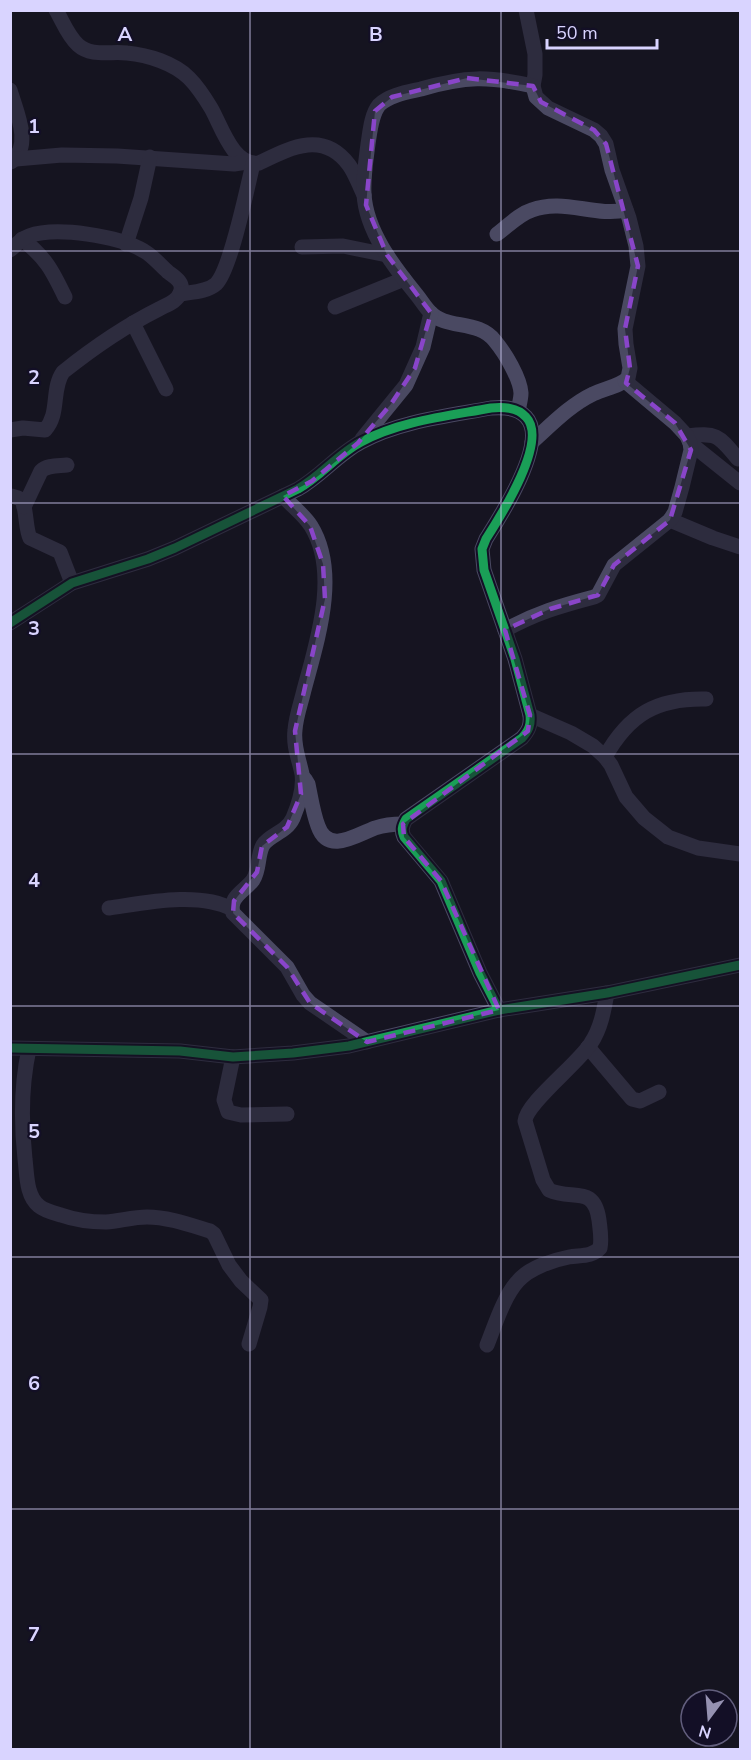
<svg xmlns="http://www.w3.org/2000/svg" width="751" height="1760" viewBox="0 0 751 1760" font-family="'Nunito Sans',sans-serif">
	<rect width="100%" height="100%" fill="#161421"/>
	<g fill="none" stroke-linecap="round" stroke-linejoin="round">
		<!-- minor -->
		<g stroke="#4a4962" stroke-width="15">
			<path d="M56 10C63 22 68 36 78 45 91 57 111 51 127 53 148 55 174 63 189 78 198 87 205 98 211 108 221 125 233 167 259 163 290 148 323 130 349 165 355 173 359 185 364 195"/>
			<path d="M526 10 535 54V75L533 86 536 97 548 108 594 130 601 136 606 144 612 170 629 218 636 246 638 266 625 329 626 344 630 368 628 378C619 387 604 388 593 394 570 405 551 425 532 442"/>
			<path d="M10 90C16 111 33 146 11 162"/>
			<path d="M16 159 62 155 117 156 234 164 247 162"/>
			<path d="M497 234C508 226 519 214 532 210 563 198 595 217 626 210"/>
			<path d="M22 239C46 258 52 270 65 297"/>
			<path d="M126 244 141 198 150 157"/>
			<path d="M302 247 343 246 387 255"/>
			<path d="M10 250C16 245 21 239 29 236 56 226 119 236 144 251 153 256 160 265 168 272 175 277 185 283 180 293 177 302 166 305 159 309 125 326 93 348 63 372 51 389 60 414 45 430L23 428 10 430"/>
			<path d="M180 294C191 292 207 292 216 284 231 269 247 188 253 164"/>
			<path d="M335 307 404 279"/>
			<path d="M133 323 166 389"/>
			<path d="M518 411C519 405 521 399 521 393 520 378 505 353 495 341 478 319 446 330 430 312 425 307 421 300 416 294 394 267 366 231 364 194 363 178 366 160 368 144 370 132 371 115 379 105 389 95 408 92 421 89 466 76 488 76 533 86"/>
			<path d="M687 436C717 432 719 436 738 459"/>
			<path d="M362 439 406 385 423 347 431 313"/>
			<path d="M690 443 740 483"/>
			<path d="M10 496C12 496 19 498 20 499 27 504 25 529 30 538L60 552 72 583"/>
			<path d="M283 496C292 506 304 515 311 526 340 573 317 641 304 690 301 703 296 716 295 730 293 746 299 759 302 774 304 788 298 806 293 818 286 833 270 834 263 845 257 856 260 869 253 880 245 891 228 897 233 913L287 967 303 995 310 1003 367 1042"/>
			<path d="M24 507 41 471C47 465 58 466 67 465"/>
			<path d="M670 520 713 538 740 547"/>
			<path d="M10 623 72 583 148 559 175 548 298 489C321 476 338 454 361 442 400 421 448 416 491 408 503 407 517 407 526 417 549 441 500 517 486 539L482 549 484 570 515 659 530 715C531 725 529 730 522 738L406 819C402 826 401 830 404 837L441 881 480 973 499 1010"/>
			<path d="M505 630C536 613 560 606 594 597L598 595 614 565 670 520 675 512 682 487 691 450 690 443 687 436 675 423 625 381"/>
			<path d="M530 715 571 733 593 746 605 757 611 765 626 797 644 818 668 837 698 848 740 854"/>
			<path d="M605 757C629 714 657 698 706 699"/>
			<path d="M305 779 308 784C311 798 313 813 318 826 328 855 356 835 375 828 384 825 393 824 403 824"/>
			<path d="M109 908C144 903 199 891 232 909"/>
			<path d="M588 1047 632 1099 640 1101 659 1092"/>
			<path d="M10 1048 180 1051 233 1057 293 1053 349 1046 499 1010 607 993 740 965"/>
			<path d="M29 1049C21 1085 21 1122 25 1159 27 1174 26 1196 39 1206 45 1211 54 1213 61 1215 75 1220 91 1222 106 1222 120 1221 133 1217 147 1217 168 1217 190 1225 210 1231L214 1234 229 1265 241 1281 261 1300 260 1307 249 1344"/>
			<path d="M233 1057 224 1100 228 1112 241 1115 287 1114"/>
			<path d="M487 1345C495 1325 504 1296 518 1281 529 1268 553 1260 569 1257 580 1255 592 1257 600 1248 602 1239 600 1229 599 1220 594 1184 572 1201 549 1190L543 1180 525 1121C526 1103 579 1063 591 1043 601 1028 604 1010 607 993"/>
		</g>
		<defs>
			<g id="cycleway">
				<path d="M10 623 72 583 148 559 175 548 298 489C321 476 338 454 361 442 400 421 448 416 491 408 503 407 517 407 526 417 549 441 500 517 486 539L482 549 484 570 515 659 530 715C531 725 529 730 522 738L406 819C402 826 401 830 404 837L441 881 480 973 499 1010"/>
				<path d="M10 1048 180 1051 233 1057 293 1053 349 1046 499 1010 607 993 740 965"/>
			</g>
		</defs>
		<!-- cycleway casing -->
		<use href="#cycleway" stroke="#130f26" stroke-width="13"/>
		<!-- cycleway -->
		<use href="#cycleway" stroke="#1a9f57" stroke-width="9"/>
	</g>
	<!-- marked area -->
	<path d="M0 0H751V1760H0ZM467 78 533 86 541 102 594 130 606 144 638 266 625 329 630 368 626 383 675 423 691 450 670 520 614 565 598 595 550 609 505 630 530 715 528 731 403 824 404 837 441 881 499 1010 367 1042 310 1003 287 967 233 913 234 901 257 872 262 846 287 827 301 794 295 731 325 599 323 564 310 526 283 496 312 481 358 443 391 404 415 368 431 313 387 255 366 205 375 111 392 97Z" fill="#161421" fill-opacity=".55" fill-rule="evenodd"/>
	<path fill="none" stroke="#8945c9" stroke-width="4.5" stroke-dasharray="12 8" stroke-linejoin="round" d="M467 78 533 86 541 102 594 130 606 144 638 266 625 329 630 368 626 383 675 423 691 450 670 520 614 565 598 595 550 609 505 630 530 715 528 731 403 824 404 837 441 881 499 1010 367 1042 310 1003 287 967 233 913 234 901 257 872 262 846 287 827 301 794 295 731 325 599 323 564 310 526 283 496 312 481 358 443 391 404 415 368 431 313 387 255 366 205 375 111 392 97Z"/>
	<!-- grid -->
	<path fill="none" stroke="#d9d4ff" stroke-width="1.5" stroke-opacity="0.55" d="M250 10V1750M501 10V1750M10 251H740M10 503H740M10 754H740M10 1006H740M10 1257H740M10 1509H740"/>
	<g font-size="20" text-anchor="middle" font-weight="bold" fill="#d9d4ff" stroke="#130f26" stroke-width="4.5" stroke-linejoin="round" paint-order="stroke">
		<text x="125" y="41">A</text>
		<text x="376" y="41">B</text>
		<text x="34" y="133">1</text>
		<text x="34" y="384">2</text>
		<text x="34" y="635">3</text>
		<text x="34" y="887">4</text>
		<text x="34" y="1138">5</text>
		<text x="34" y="1390">6</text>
		<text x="34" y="1641">7</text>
	</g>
	<!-- border -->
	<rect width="751" height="1760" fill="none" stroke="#d9d4ff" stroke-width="24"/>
	<!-- north arrow -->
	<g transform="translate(709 1718) rotate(196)"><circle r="28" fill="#130f26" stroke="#625e7d" stroke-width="1.5"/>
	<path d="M0-4.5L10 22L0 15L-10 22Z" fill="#9591b1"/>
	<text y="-9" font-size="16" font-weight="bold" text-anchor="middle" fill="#d9d4ff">N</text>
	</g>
	<!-- scale -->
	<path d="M547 39v9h110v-9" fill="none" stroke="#d9d4ff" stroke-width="3"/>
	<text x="556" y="39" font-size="18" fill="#d9d4ff" stroke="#130f26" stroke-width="4.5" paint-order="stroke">50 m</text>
</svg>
